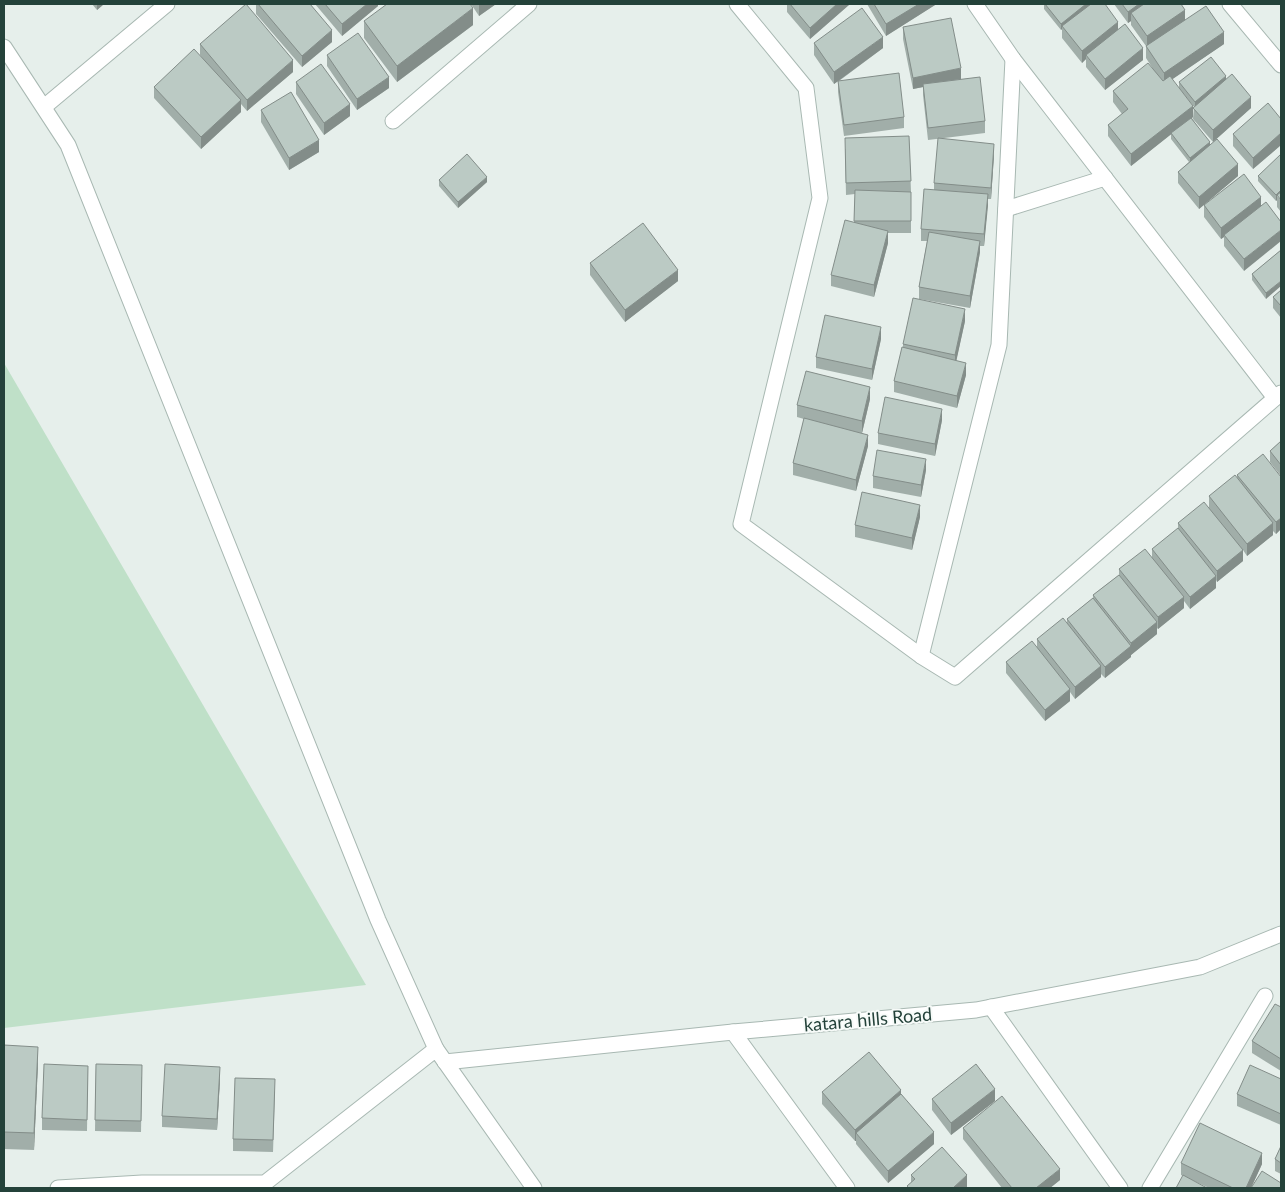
<svg xmlns="http://www.w3.org/2000/svg" width="1285" height="1192" viewBox="0 0 1285 1192" font-family="Lato,sans-serif">
	<rect width="100%" height="100%" fill="#e6efeb"/>
	<!-- green -->
	<path fill="#bfe0c8" d="M4 363 366 985 4 1028Z"/>
	<g fill="none" stroke-linecap="round" stroke-linejoin="round">
		<defs>
			<g id="minor">
				<path d="M737 4 806 88 820 198 741 524 921 656 955 677 1281 393"/>
				<path d="M975 4 1013 59 1275 398"/>
				<path d="M1230 4 1281 65"/>
				<path d="M4 47 68 145 378 920 436 1049"/>
				<path d="M44 107 167 4"/>
				<path d="M393 121 529 4"/>
				<path d="M1006 209 1105 178"/>
				<path d="M921 656 999 345 1013 59"/>
				<path d="M991 1007 1120 1188"/>
				<path d="M733 1032 847 1188"/>
				<path d="M445 1062 733 1032 976 1010 1200 967 1281 934"/>
				<path d="M58 1188 142 1183H265L436 1049 534 1188"/>
				<path d="M1150 1188 1265 996"/>
			</g>
		</defs>
		<!-- minor casing -->
		<use href="#minor" stroke="#a8b8b2" stroke-width="17"/>
		<!-- minor -->
		<use href="#minor" stroke="#fff" stroke-width="15"/>
	</g>
	<!-- wall -->
	<g fill="#a1aea9">
		<path d="M92 4H104L97 10Z"/>
		<path d="M256 4H310L332 42 302 67 256 14Z"/>
		<path d="M315 4H378V6L342 36Z"/>
		<path d="M471 4H496L479 16Z"/>
		<path d="M787 4H850L810 39 787 12Z"/>
		<path d="M867 4H935V5L886 36Z"/>
		<path d="M1044 4H1105L1118 29 1143 60 1105 90 1086 67V59L1082 63 1062 38V29L1061 30 1044 9Z"/>
		<path d="M1114 4H1181L1185 20 1224 44 1172 79 1193 117 1192 118 1210 145 1238 176 1199 209 1178 183V172L1189 162 1171 139V134L1131 166 1108 136V125L1122 114 1113 102V91L1153 69 1146 58V46L1131 25V21L1128 23Z"/>
		<path d="M364 21 473 25 397 82 364 38Z"/>
		<path d="M903 27 961 79 985 121V133L928 140 923 95V87L913 89 903 39Z"/>
		<path d="M814 43 883 48 839 81 904 117V128L844 136 838 92V81L834 84 814 55Z"/>
		<path d="M200 44 293 72 247 111 241 104V112L201 149 154 98V87L208 66 200 55Z"/>
		<path d="M327 55 389 88 357 110 327 66Z"/>
		<path d="M1226 79 1251 108 1213 142 1193 119 1194 107 1179 88V82Z"/>
		<path d="M296 82 350 116 324 135 296 94Z"/>
		<path d="M261 110 319 152 289 170 261 122Z"/>
		<path d="M1281 119V145L1253 169 1233 146V134Z"/>
		<path d="M909 136 911 192V233H888V243L874 297 831 286V275L854 222 855 194 846 195 845 149Z"/>
		<path d="M994 155 991 199H988L984 246H980V252L970 308 919 299V287L927 241H921V229L934 190V183Z"/>
		<path d="M1258 176 1281 200V212L1277 207V200L1276 201 1258 181Z"/>
		<path d="M439 180 487 182 458 208 439 186Z"/>
		<path d="M1261 197 1244 271 1224 246V237L1221 239 1204 217V205Z"/>
		<path d="M1281 250 1266 299 1252 280V274Z"/>
		<path d="M590 263 678 281 625 322 590 275Z"/>
		<path d="M1281 290V318L1273 308V297Z"/>
		<path d="M965 321 956 361 966 375 957 408 894 392V381L903 347V344Z"/>
		<path d="M881 339 872 380 816 368V357Z"/>
		<path d="M870 399 862 433 868 446 856 491 793 475V463L804 419 797 417V405Z"/>
		<path d="M942 420 935 456 878 444V433Z"/>
		<path d="M1281 441V476L1270 462V451Z"/>
		<path d="M926 470 921 497 873 488V476Z"/>
		<path d="M1237 475 1281 477V529L1276 534 1273 531V535L1247 556 1243 550V561L1217 582 1216 580V588L1190 609 1184 601V608L1158 629 1157 628V634L1131 655V657L1105 678 1101 674V677L1075 699 1070 692V701L1045 721 1006 673V662L1037 647V639L1067 623V619L1093 598V595L1119 575V569L1152 557V549L1178 529V523L1209 508V496L1237 478Z"/>
		<path d="M920 517 912 550 855 537V525Z"/>
		<path d="M1281 1007V1071L1252 1053V1041Z"/>
		<path d="M4 1045 38 1063 34 1150 4 1149Z"/>
		<path d="M96 1064 142 1077 141 1132 95 1131Z"/>
		<path d="M88 1066 87 1131 42 1130V1118Z"/>
		<path d="M220 1079 217 1130 162 1127V1116Z"/>
		<path d="M1281 1079V1125L1237 1106V1094Z"/>
		<path d="M275 1091 273 1152 233 1151V1139Z"/>
		<path d="M822 1092 901 1094 934 1144 888 1183 856 1144V1141H855L822 1104Z"/>
		<path d="M932 1099 995 1101 951 1135 932 1110Z"/>
		<path d="M963 1128 1060 1180 1050 1188H1002L963 1139Z"/>
		<path d="M1281 1146V1174L1275 1171V1159Z"/>
		<path d="M1181 1163 1262 1164 1251 1188H1209L1181 1175Z"/>
		<path d="M911 1175 967 1187 966 1188H907V1186L911 1183Z"/>
	</g>
	<!-- shaded-wall -->
	<g fill="#838d89">
		<path d="M97 4H104L97 10Z"/>
		<path d="M367 4H378V6L342 36V24Z"/>
		<path d="M479 4H496L479 16Z"/>
		<path d="M837 4H850L810 39V28Z"/>
		<path d="M919 4H935V5L886 36V24Z"/>
		<path d="M1086 4H1093L1062 26V29L1061 30V24Z"/>
		<path d="M1139 4H1155L1131 13V21L1128 23V12Z"/>
		<path d="M473 8V25L397 82V66Z"/>
		<path d="M1185 10V21L1147 48V36Z"/>
		<path d="M1118 22V33L1086 55V59L1082 63V51Z"/>
		<path d="M332 30V42L302 67V56Z"/>
		<path d="M1224 32V44L1164 85V73Z"/>
		<path d="M883 37V48L834 84V72Z"/>
		<path d="M1143 48V60L1105 90V79Z"/>
		<path d="M293 60V72L247 111V100Z"/>
		<path d="M961 68V79L923 84V87L913 89V78Z"/>
		<path d="M1226 76V82L1195 108V102Z"/>
		<path d="M389 77V88L357 110V99Z"/>
		<path d="M1251 97V108L1213 142V130Z"/>
		<path d="M241 100V112L201 149V137Z"/>
		<path d="M350 104V116L324 135V123Z"/>
		<path d="M1193 106V117L1131 166V154Z"/>
		<path d="M1281 133V145L1253 169V158Z"/>
		<path d="M319 140V152L289 170V158Z"/>
		<path d="M1210 142V148L1190 164V158Z"/>
		<path d="M994 144V155L991 199V188Z"/>
		<path d="M1238 164V176L1199 209V197Z"/>
		<path d="M487 177V182L458 208V202Z"/>
		<path d="M1281 190V196L1277 195V200L1276 201V195Z"/>
		<path d="M988 194V206L984 246V234Z"/>
		<path d="M1261 197V208L1224 235V237L1221 239V228Z"/>
		<path d="M1281 230V241L1244 271V259Z"/>
		<path d="M888 231V243L874 297V285Z"/>
		<path d="M980 241V252L970 308V296Z"/>
		<path d="M678 270V281L625 322V310Z"/>
		<path d="M1281 281V286L1266 299V293Z"/>
		<path d="M965 309V321L955 367V355Z"/>
		<path d="M881 327V339L872 380V369Z"/>
		<path d="M966 363V375L957 408V396Z"/>
		<path d="M870 387V399L862 433V421Z"/>
		<path d="M942 409V420L935 456V444Z"/>
		<path d="M868 435V446L856 491V480Z"/>
		<path d="M926 459V470L921 497V485Z"/>
		<path d="M920 505V517L912 550V538Z"/>
		<path d="M1281 518V529L1276 534V522Z"/>
		<path d="M1273 523V535L1247 556V544Z"/>
		<path d="M1243 550V561L1217 582V571Z"/>
		<path d="M1216 576V588L1190 609V597Z"/>
		<path d="M1184 597V608L1158 629V617Z"/>
		<path d="M1157 622V634L1131 655V643Z"/>
		<path d="M1131 646V657L1105 678V667Z"/>
		<path d="M1101 666V677L1075 699V687Z"/>
		<path d="M1070 689V701L1045 721V710Z"/>
		<path d="M38 1047V1063L34 1150V1133Z"/>
		<path d="M220 1067V1079L217 1130V1119Z"/>
		<path d="M995 1089V1101L951 1135V1123Z"/>
		<path d="M901 1090V1102L856 1133V1141H855V1130Z"/>
		<path d="M934 1132V1144L888 1183V1171Z"/>
		<path d="M1262 1153V1164L1251 1188H1246Z"/>
		<path d="M1060 1169V1180L1050 1188H1036Z"/>
		<path d="M967 1175V1187L966 1188H953Z"/>
	</g>
	<!-- building -->
	<g fill="#bbcac4" stroke="#838d89">
		<path d="M246 4 293 60 247 100 200 44Z"/>
		<path d="M258 4H310L332 30 302 56Z"/>
		<path d="M325 4H367L342 24Z"/>
		<path d="M387 4H470L473 8 397 66 364 21Z"/>
		<path d="M790 4H837L810 28Z"/>
		<path d="M874 4H919L886 24Z"/>
		<path d="M1045 4H1086L1061 24Z"/>
		<path d="M1091 4H1105L1118 22 1082 51 1062 26Z"/>
		<path d="M1122 4H1139L1128 12Z"/>
		<path d="M1144 4H1181L1185 10 1147 36 1131 13Z"/>
		<path d="M1206 6 1224 32 1164 73 1146 46Z"/>
		<path d="M862 8 883 37 834 72 814 43Z"/>
		<path d="M951 18 961 68 913 78 903 27Z"/>
		<path d="M1125 24 1143 48 1105 79 1086 55Z"/>
		<path d="M358 33 389 77 357 99 327 55Z"/>
		<path d="M194 49 241 100 201 137 154 87Z"/>
		<path d="M1211 57 1226 76 1195 102 1179 82Z"/>
		<path d="M1148 63 1163 81 1170 76 1193 106 1131 154 1108 125 1128 109 1113 91Z"/>
		<path d="M321 64 350 104 324 123 296 82Z"/>
		<path d="M899 73 904 117 844 125 838 81Z"/>
		<path d="M1232 74 1251 97 1213 130 1193 108Z"/>
		<path d="M980 77 985 121 928 128 923 84Z"/>
		<path d="M291 92 319 140 289 158 261 110Z"/>
		<path d="M1268 103 1281 119V133L1253 158 1233 134Z"/>
		<path d="M1191 118 1210 142 1190 158 1171 133Z"/>
		<path d="M909 136 911 181 846 183 845 138Z"/>
		<path d="M938 138 994 144 991 188 934 183Z"/>
		<path d="M1217 139 1238 164 1199 197 1178 172Z"/>
		<path d="M467 154 487 177 458 202 439 180Z"/>
		<path d="M1281 154V190L1276 195 1258 176Z"/>
		<path d="M1244 174 1261 197 1221 228 1204 205Z"/>
		<path d="M924 189 988 194 984 234 921 229Z"/>
		<path d="M855 190 911 192V221H854Z"/>
		<path d="M1281 192V200L1277 195Z"/>
		<path d="M1266 202 1281 222V230L1244 259 1224 235Z"/>
		<path d="M845 220 888 231 874 285 831 275Z"/>
		<path d="M643 223 678 270 625 310 590 263Z"/>
		<path d="M929 232 980 241 970 296 919 287Z"/>
		<path d="M1281 250V281L1266 293 1252 274Z"/>
		<path d="M1281 290V306L1273 297Z"/>
		<path d="M913 298 965 309 955 355 903 344Z"/>
		<path d="M825 315 881 327 872 369 816 357Z"/>
		<path d="M902 347 966 363 957 396 894 381Z"/>
		<path d="M806 371 870 387 862 421 797 405Z"/>
		<path d="M885 397 942 409 935 444 878 433Z"/>
		<path d="M804 418 868 435 856 480 793 463Z"/>
		<path d="M1281 441V465L1270 451Z"/>
		<path d="M877 450 926 459 921 485 873 476Z"/>
		<path d="M1263 454 1281 477V518L1276 522 1237 475Z"/>
		<path d="M1235 475 1273 523 1247 544 1209 496Z"/>
		<path d="M862 492 920 505 912 538 855 525Z"/>
		<path d="M1204 502 1243 550 1217 571 1178 523Z"/>
		<path d="M1178 528 1216 576 1190 597 1152 549Z"/>
		<path d="M1145 549 1184 597 1158 617 1119 569Z"/>
		<path d="M1119 575 1157 622 1131 643 1093 595Z"/>
		<path d="M1093 598 1131 646 1105 667 1067 619Z"/>
		<path d="M1063 618 1101 666 1075 687 1037 639Z"/>
		<path d="M1032 641 1070 689 1045 710 1006 662Z"/>
		<path d="M1275 1004 1281 1007V1059L1252 1041Z"/>
		<path d="M4 1045 38 1047 34 1133 4 1132Z"/>
		<path d="M869 1052 901 1090 855 1130 822 1092Z"/>
		<path d="M44 1064 88 1066 87 1120 42 1118Z"/>
		<path d="M96 1064 142 1065 141 1121 95 1120Z"/>
		<path d="M165 1064 220 1067 217 1119 162 1116Z"/>
		<path d="M976 1064 995 1089 951 1123 932 1099Z"/>
		<path d="M1250 1065 1281 1079V1114L1237 1094Z"/>
		<path d="M235 1078 275 1079 273 1140 233 1139Z"/>
		<path d="M901 1094 934 1132 888 1171 856 1133Z"/>
		<path d="M1002 1096 1060 1169 1036 1188H1012L963 1128Z"/>
		<path d="M1200 1123 1262 1153 1246 1188H1233L1181 1163Z"/>
		<path d="M1281 1146V1163L1275 1159Z"/>
		<path d="M942 1147 967 1175 953 1188H909L907 1186 915 1179 911 1175Z"/>
		<path d="M1262 1171 1281 1183V1188H1251Z"/>
		<path d="M1183 1175 1207 1188H1176Z"/>
	</g>
	<g text-anchor="middle" stroke-width="4" stroke-linejoin="round" paint-order="stroke">
		<!-- street labels -->
		<g font-size="18" fill="#24423a" stroke="#f7fbf9">
			<text transform="translate(868 1020) rotate(-5)" y="6">katara hills Road</text>
		</g>
	</g>
	<!-- border -->
	<rect width="1285" height="1192" fill="none" stroke="#24423a" stroke-width="10"/>
</svg>
